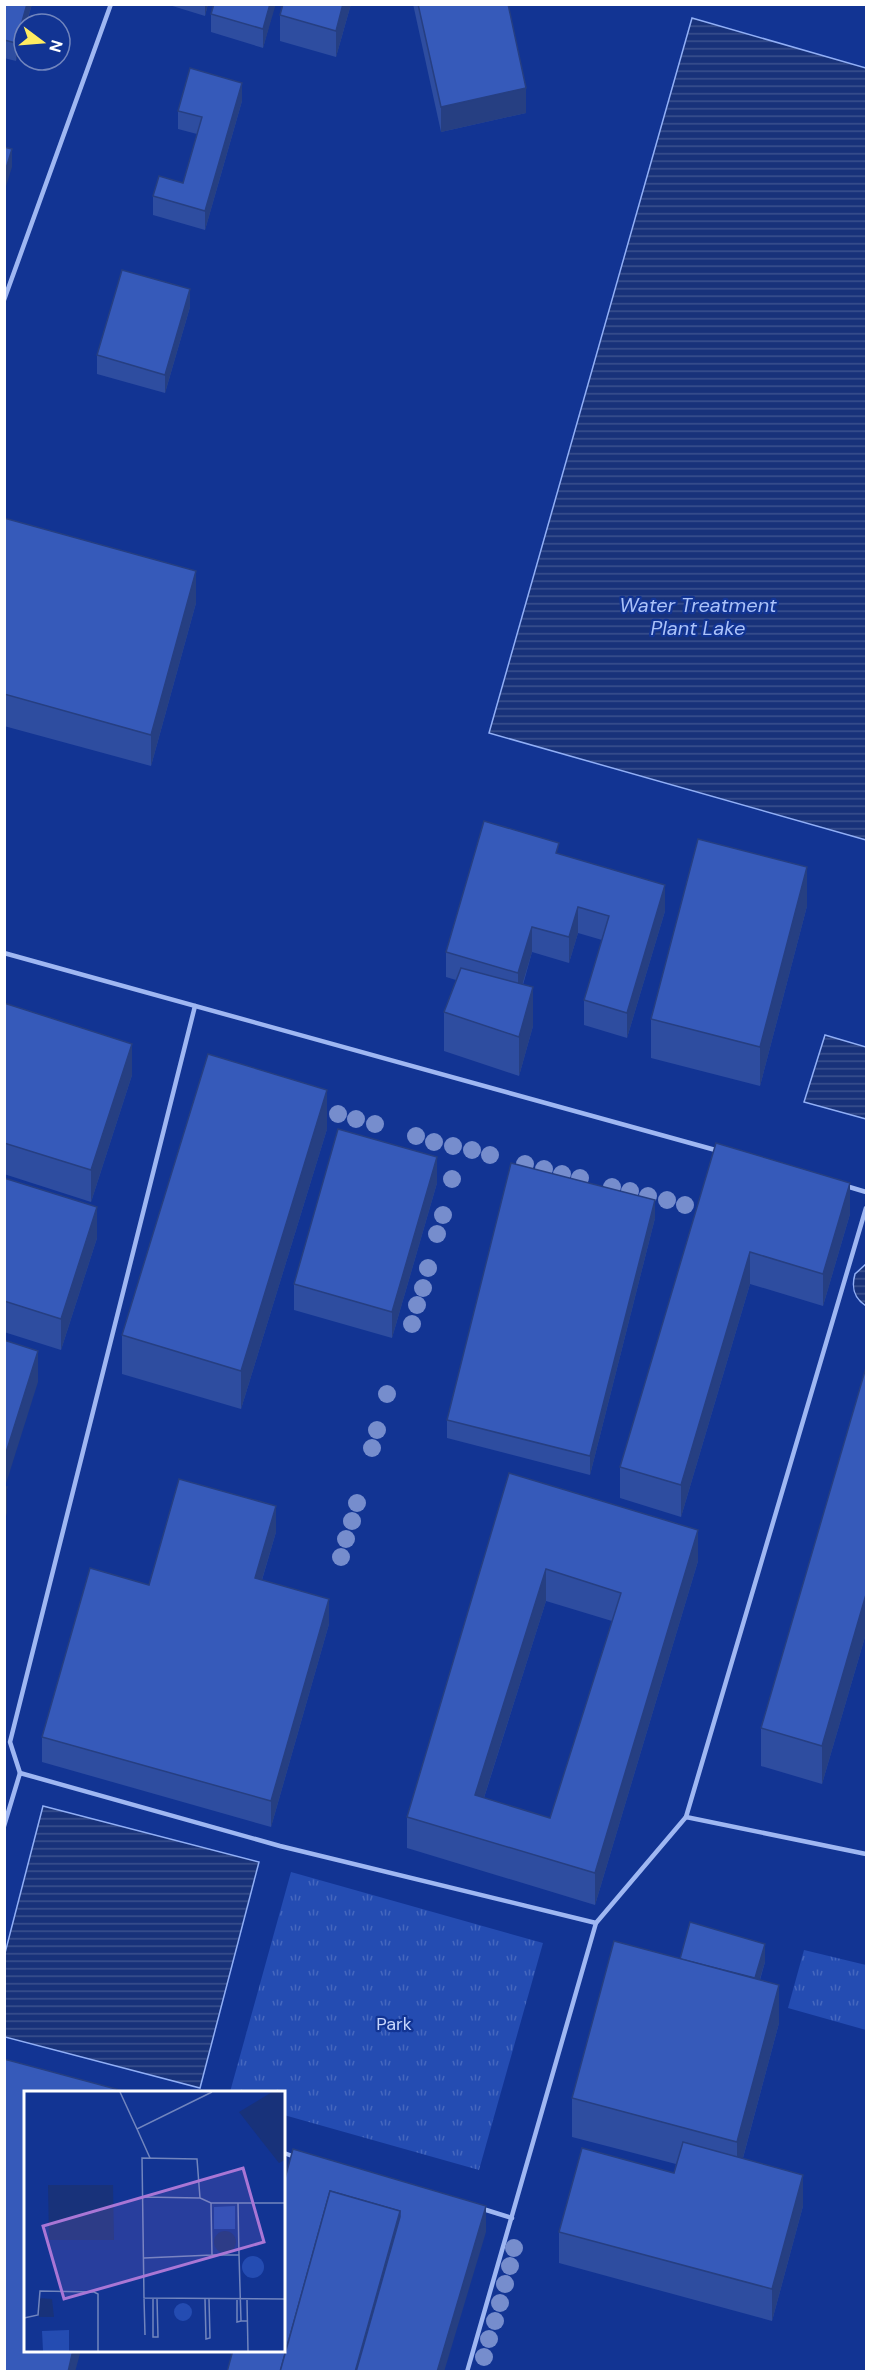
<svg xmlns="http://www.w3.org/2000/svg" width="871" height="2376" viewBox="0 0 871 2376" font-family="'DM Sans',sans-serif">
	<defs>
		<pattern id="grass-tufts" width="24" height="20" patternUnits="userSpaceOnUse" patternTransform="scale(1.5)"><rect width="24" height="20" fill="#244cb2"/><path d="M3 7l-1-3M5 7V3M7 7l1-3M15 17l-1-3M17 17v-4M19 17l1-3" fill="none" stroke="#4567be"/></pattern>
		<pattern id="water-rules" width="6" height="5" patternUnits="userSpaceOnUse" patternTransform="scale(1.5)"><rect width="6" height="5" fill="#18327a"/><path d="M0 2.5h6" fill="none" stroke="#3b518e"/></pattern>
	</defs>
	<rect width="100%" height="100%" fill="#123493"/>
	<!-- grass -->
	<g fill="url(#grass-tufts)">
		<path d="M291 1872 543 1943 479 2170 284 2115V2092H230Z"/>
		<path d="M804 1950 866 1965V2030L788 2008Z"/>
	</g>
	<!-- water -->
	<g fill="url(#water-rules)" stroke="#91aff6" stroke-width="1.5">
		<path d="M692 18 866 68V840L489 733Z"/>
		<path d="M825 1035 866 1047V1119L804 1102Z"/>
		<path d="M866 1264V1306C854 1298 851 1288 855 1274Z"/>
		<path d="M43 1806 259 1862 200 2088 5 2037V1953Z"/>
	</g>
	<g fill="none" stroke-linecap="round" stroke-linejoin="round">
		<!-- service -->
		<g stroke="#9fb7f2" stroke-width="4.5">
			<path d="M4 300 111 4"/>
			<path d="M4 953 719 1151"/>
			<path d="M846 1186 866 1192"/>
			<path d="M20 1773 10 1742 195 1006"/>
			<path d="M686 1817 866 1208"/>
			<path d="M4 1826 20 1773 280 1846 596 1923"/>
			<path d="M284 2153 295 2157"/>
			<path d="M483 2209 512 2218"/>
			<path d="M467 2372 596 1923 686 1817 866 1854"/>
		</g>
	</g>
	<!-- trees -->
	<g fill="#768dcd">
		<circle cx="338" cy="1114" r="9"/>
		<circle cx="356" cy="1119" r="9"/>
		<circle cx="375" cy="1124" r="9"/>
		<circle cx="416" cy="1136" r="9"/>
		<circle cx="434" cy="1142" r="9"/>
		<circle cx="453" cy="1146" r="9"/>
		<circle cx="472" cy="1150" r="9"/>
		<circle cx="490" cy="1155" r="9"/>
		<circle cx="525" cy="1164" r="9"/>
		<circle cx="544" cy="1169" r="9"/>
		<circle cx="562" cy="1174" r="9"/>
		<circle cx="580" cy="1178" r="9"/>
		<circle cx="452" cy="1179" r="9"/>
		<circle cx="612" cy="1187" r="9"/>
		<circle cx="630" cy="1191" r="9"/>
		<circle cx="648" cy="1196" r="9"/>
		<circle cx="667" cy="1200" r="9"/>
		<circle cx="685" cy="1205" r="9"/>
		<circle cx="443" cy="1215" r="9"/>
		<circle cx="437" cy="1234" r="9"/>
		<circle cx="428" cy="1268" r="9"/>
		<circle cx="423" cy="1288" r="9"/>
		<circle cx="417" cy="1305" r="9"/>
		<circle cx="412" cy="1324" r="9"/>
		<circle cx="387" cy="1394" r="9"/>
		<circle cx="377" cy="1430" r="9"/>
		<circle cx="372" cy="1448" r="9"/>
		<circle cx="357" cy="1503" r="9"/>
		<circle cx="352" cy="1521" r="9"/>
		<circle cx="346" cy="1539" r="9"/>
		<circle cx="341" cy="1557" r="9"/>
		<circle cx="514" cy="2248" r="9"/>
		<circle cx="510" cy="2266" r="9"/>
		<circle cx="505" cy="2284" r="9"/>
		<circle cx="500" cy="2303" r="9"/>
		<circle cx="495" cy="2321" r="9"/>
		<circle cx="489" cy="2339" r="9"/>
		<circle cx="484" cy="2357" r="9"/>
	</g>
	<!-- wall -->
	<g fill="#2e4da0" fill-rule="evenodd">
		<path d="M4 4H32L16 61 4 58Z"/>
		<path d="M166 4H208L205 16Z"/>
		<path d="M275 4 263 48 211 32V14Z"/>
		<path d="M283 4H351L336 57 280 41V15Z"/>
		<path d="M413 4H508L526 113 441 132Z"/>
		<path d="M242 101 205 230 153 215V196L183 183 197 134 178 129V111Z"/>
		<path d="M190 307 165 393 97 374V355Z"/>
		<path d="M4 518 196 603 151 766 4 726Z"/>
		<path d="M559 854 665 911 627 1038 584 1025V1000L602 940 578 933 569 963 532 952 523 985 533 1026 519 1076 444 1051V1012L456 980 446 977V952Z"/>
		<path d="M807 906 760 1086 651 1058V1019Z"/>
		<path d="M4 1003 132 1075 91 1202 4 1174Z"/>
		<path d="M327 1129 241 1409 122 1374V1335Z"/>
		<path d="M716 1143 850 1214 823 1306 750 1284 681 1517 620 1498V1467Z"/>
		<path d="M4 1178 97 1238 61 1350 4 1332Z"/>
		<path d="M437 1183 392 1338 294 1310V1284Z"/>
		<path d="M655 1218 590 1475 447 1438V1420Z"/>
		<path d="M867 1364V1630L822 1784 761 1766V1728Z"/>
		<path d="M509 1473 698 1561 595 1905 407 1848V1817ZM546 1601 612 1621 550 1818 484 1798Z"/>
		<path d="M276 1532 262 1580 329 1624 271 1827 42 1762V1737L149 1585Z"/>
		<path d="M680 1959 765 1962 760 1980 779 2023 743 2158 803 2206 772 2321 559 2263V2232L674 2173 676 2164 572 2137V2098Z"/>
	</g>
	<!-- shaded-wall -->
	<g fill="#263f82">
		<path d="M27 4H32L26 24H24V32L16 61V43Z"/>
		<path d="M205 4H208L205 16Z"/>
		<path d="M270 4H275V7L263 48V29Z"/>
		<path d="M343 4H351L336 57V31Z"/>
		<path d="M242 83V101L205 230V211Z"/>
		<path d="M526 88V113L441 132V107Z"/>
		<path d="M12 149V167L4 193V175Z"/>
		<path d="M190 289V307L165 393V375Z"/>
		<path d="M196 571V603L151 766V735Z"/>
		<path d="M807 867V906L760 1086V1047Z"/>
		<path d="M665 885V911L627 1038V1013Z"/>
		<path d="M578 907V933L569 963V937Z"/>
		<path d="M532 927V952L518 999V973Z"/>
		<path d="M533 987V1026L519 1076V1037Z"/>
		<path d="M132 1044V1075L91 1202V1170Z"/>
		<path d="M327 1090V1129L241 1409V1371Z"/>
		<path d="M437 1157V1183L392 1338V1312Z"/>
		<path d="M850 1183V1214L823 1306V1274Z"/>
		<path d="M655 1200V1218L590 1475V1456Z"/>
		<path d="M97 1207V1238L61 1350V1319Z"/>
		<path d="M750 1252V1284L681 1517V1485Z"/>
		<path d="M38 1351V1382L4 1490V1459Z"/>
		<path d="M7 1487V1513L4 1523V1497Z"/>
		<path d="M276 1506V1532L255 1603V1578Z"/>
		<path d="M698 1530V1561L595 1905V1873Z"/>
		<path d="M546 1569V1601L475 1826V1795Z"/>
		<path d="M867 1591V1630L822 1784V1746Z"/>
		<path d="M329 1599V1624L271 1827V1801Z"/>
		<path d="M765 1944V1962L752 2005V1987Z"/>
		<path d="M779 1985V2023L737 2180V2142Z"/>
		<path d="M803 2175V2206L772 2321V2289Z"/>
		<path d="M486 2206V2232L444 2372H437Z"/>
		<path d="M400 2211V2243L364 2372H355Z"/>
		<path d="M73 2350H81L75 2372H68Z"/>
	</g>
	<!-- building -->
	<g fill="#365aba" stroke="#263f82" stroke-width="1.5" fill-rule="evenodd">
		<path d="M4 4H27L16 43 4 40Z"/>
		<path d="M214 4H270L263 29 211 14Z"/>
		<path d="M283 4H343L336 31 280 15Z"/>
		<path d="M418 4H508L526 88 441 107Z"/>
		<path d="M190 68 242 83 205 211 153 196 159 176 183 183 202 117 178 111Z"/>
		<path d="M4 147 12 149 4 175Z"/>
		<path d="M122 270 190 289 165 375 97 355Z"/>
		<path d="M4 518 196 571 151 735 4 694Z"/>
		<path d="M484 821 559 843 556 853 665 885 627 1013 584 1000 609 916 578 907 569 937 532 927 518 973 446 952Z"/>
		<path d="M698 839 807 867 760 1047 651 1019Z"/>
		<path d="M461 968 533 987 519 1037 444 1012Z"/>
		<path d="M4 1003 132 1044 91 1170 4 1143Z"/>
		<path d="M208 1054 327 1090 241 1371 122 1335Z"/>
		<path d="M338 1129 437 1157 392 1312 294 1284Z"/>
		<path d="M716 1143 850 1183 823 1274 750 1252 681 1485 620 1467Z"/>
		<path d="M511 1163 655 1200 590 1456 447 1420Z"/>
		<path d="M4 1178 97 1207 61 1319 4 1301Z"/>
		<path d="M4 1340 38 1351 4 1459Z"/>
		<path d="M867 1364V1591L822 1746 761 1728Z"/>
		<path d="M509 1473 698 1530 595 1873 407 1817ZM546 1569 621 1593 550 1818 475 1795Z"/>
		<path d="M179 1479 276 1506 255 1578 329 1599 271 1801 42 1737 90 1568 149 1585Z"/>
		<path d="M4 1487H7L4 1497Z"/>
		<path d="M690 1922 765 1944 755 1978 680 1959Z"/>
		<path d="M614 1941 779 1985 737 2142 572 2098Z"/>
		<path d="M4 2059 127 2092H26V2350H73L68 2372H4Z"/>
		<path d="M683 2142 803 2175 772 2289 559 2232 582 2148 674 2173Z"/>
		<path d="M293 2149 486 2206 437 2372H356L400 2217V2211L330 2191 280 2372H227L233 2350H284V2182Z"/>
		<path d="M330 2191 400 2211 355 2372H280Z"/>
	</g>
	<g text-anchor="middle" stroke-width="4.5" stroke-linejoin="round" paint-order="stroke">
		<!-- park labels -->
		<g font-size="18" fill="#c7d6fd" stroke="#123493">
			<text x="394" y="2030">Park</text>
		</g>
		<!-- water labels -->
		<g font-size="20" font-style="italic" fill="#abc2f9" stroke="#123493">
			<text x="698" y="612">Water Treatment<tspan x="698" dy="23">Plant Lake</tspan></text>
		</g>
	</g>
	<!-- overview -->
	<g transform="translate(24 2091)">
		<rect width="261" height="261" fill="#123493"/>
		<path d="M211 115V138H190V116ZM150 221a9 9 0 1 1 18 0a9 9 0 1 1-18 0ZM45 239V260H19L18 240Z" fill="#244cb2"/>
		<path d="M218 176a11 11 0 1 1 22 0a11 11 0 1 1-22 0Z" fill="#244cb2"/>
		<path d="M248 1H261V69L255 72 215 21ZM24 94H89L90 149H25ZM190 151a11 11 0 1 1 22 0a11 11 0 1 1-22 0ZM15 207 28 208 30 226H15Z" fill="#18327a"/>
		<path fill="none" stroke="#7185be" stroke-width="1.5" d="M96 1 113 38 188 1M113 38 126 67M119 106 176 107M187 112 188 164H215L217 230H223M214 112 215 164M261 112H187L176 107 173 68 118 67 120 207 261 208M120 167 188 164M120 207 121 244M129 207V246H134L133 207M181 208 182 248 186 247 185 208M213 209V231L217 230M223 209 224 260M0 227 14 224 16 200 70 201 74 203V260"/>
		<path fill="#a976d5" fill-opacity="0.15" stroke="#a976d5" stroke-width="3" d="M219 77 240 151 40 208 19 135Z"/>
		<rect width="261" height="261" fill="none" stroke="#fff" stroke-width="3"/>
	</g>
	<!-- border -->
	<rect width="871" height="2376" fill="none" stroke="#ffffff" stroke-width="12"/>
	<!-- north arrow -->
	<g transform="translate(42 42) rotate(106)"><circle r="28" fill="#123493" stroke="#7185be" stroke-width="1.5"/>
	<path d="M0-4.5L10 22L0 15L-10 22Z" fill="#ffec61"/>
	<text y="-9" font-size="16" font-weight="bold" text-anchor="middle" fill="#ffffff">N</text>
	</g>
</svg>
